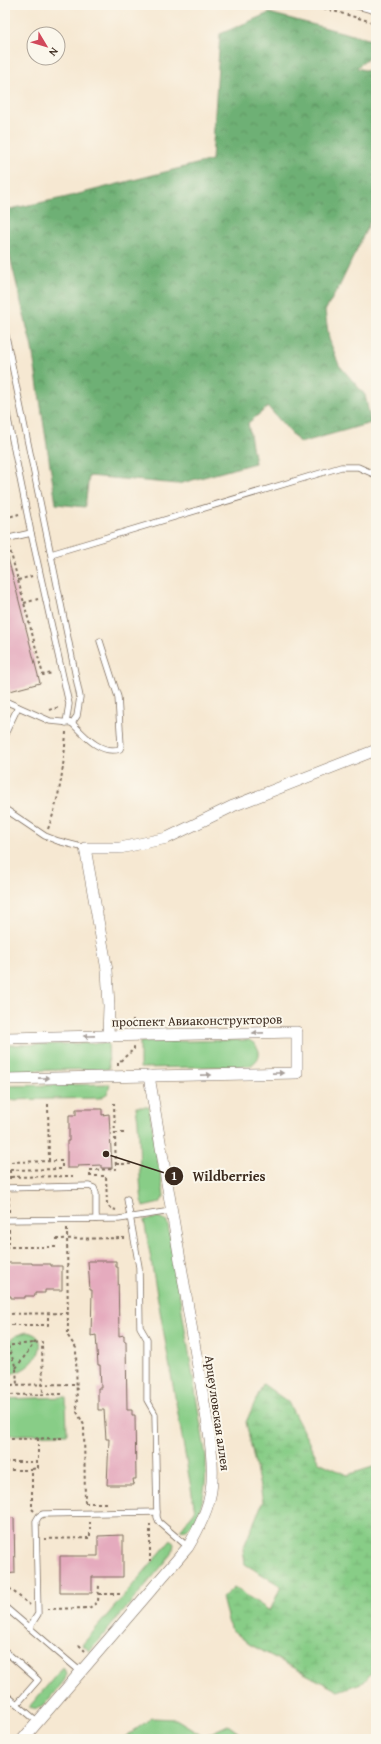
<svg xmlns="http://www.w3.org/2000/svg" width="381" height="1744" viewBox="0 0 381 1744" font-family="'Gentium Book Plus',serif">
	<defs>
		<pattern id="forest-crowns" width="20" height="18" patternUnits="userSpaceOnUse"><rect width="20" height="18" fill="#6eb074"/><path d="M2 6a3 3 0 1 1 6 0M12 15a3 3 0 1 1 6 0" fill="none" stroke="#5c8f5f"/></pattern>
		<pattern id="wetland-marsh" width="20" height="14" patternUnits="userSpaceOnUse"><rect width="20" height="14" fill="#88cd87"/><path d="M1 5h8M5 5V1M11 12h8M15 12V8" fill="none" stroke="#76b074"/></pattern>
	</defs>
	<rect width="100%" height="100%" fill="#fbf7ec"/>
	<filter id="ink" filterUnits="userSpaceOnUse"><feTurbulence type="fractalNoise" baseFrequency=".025" numOctaves="2"/><feDisplacementMap in="SourceGraphic" scale="8" xChannelSelector="R" yChannelSelector="G"/><feConvolveMatrix kernelMatrix="1 2 1 2 8 2 1 2 1" color-interpolation-filters="sRGB"/></filter>
	<filter id="wash" filterUnits="userSpaceOnUse"><feTurbulence type="fractalNoise" baseFrequency=".012" numOctaves="4" result="noise"/><feDisplacementMap in="SourceGraphic" scale="16" xChannelSelector="R" yChannelSelector="G"/><feGaussianBlur stdDeviation="0.9" result="paint"/><feColorMatrix in="noise" values="0 0 0 0 0 0 0 0 0 0 0 0 0 0 0 0 0 1.4 0 .05"/><feComposite in="paint" operator="in"/></filter>
	<g filter="url(#wash)">
		<rect width="100%" height="100%" fill="#f6e8d2"/>
		<!-- green -->
		<g fill="#88cd87" stroke="#627c52">
			<path d="M249 1040C262 1047 263 1059 249 1066L140 1068V1042Z"/>
			<path d="M108 1043 109 1069 5 1071V1045Z"/>
			<path d="M110 1084 108 1093 100 1098 5 1100V1086Z"/>
			<path d="M136 1107H149L164 1196 160 1203 143 1207C137 1174 142 1141 136 1107Z"/>
			<path d="M158 1218 166 1221 168 1225 206 1457C207 1474 204 1532 180 1530L195 1511 144 1220Z"/>
			<path d="M27 1332C56 1337 33 1375 5 1374V1344L17 1335Z"/>
			<path d="M66 1397 67 1434 5 1435V1399Z"/>
			<path d="M171 1540 174 1544 172 1554 90 1651 82 1645Z"/>
			<path d="M63 1667C66 1672 67 1675 64 1681L43 1706C38 1709 35 1709 29 1707Z"/>
			<path d="M152 1718 176 1719 204 1736 228 1725 247 1739H122Z"/>
		</g>
		<!-- forest -->
		<path fill="url(#forest-crowns)" stroke="#546d49" d="M269 13 376 41V50L357 68 376 73V209L340 285 325 311 329 339 339 365 365 395 371 423 300 443 268 407 248 423 255 463 178 484 89 476 85 507 56 504 32 348 5 236V210L63 198 212 160 220 34Z"/>
		<!-- wetland -->
		<path fill="url(#wetland-marsh)" stroke="#627c52" d="M263 1384 288 1402 319 1462 347 1475 376 1466V1667L364 1682 338 1691 249 1644 230 1628 222 1598 234 1587 270 1611 281 1586 245 1564 243 1549 263 1501 246 1422Z"/>
		<g id="blocks">
			<!-- building -->
			<g fill="#e5abbe">
				<path d="M8 558 40 683 10 691 5 670V559Z"/>
				<path d="M76 1109H102V1115L109 1114 112 1168H101V1165L78 1166V1168H67V1141H69V1115H76Z"/>
				<path d="M88 1261H116V1267H118L119 1336 124 1335V1341H126L127 1410H132V1415H135L136 1479H133L134 1485H107L109 1439H106L104 1410H98V1388H101L100 1365H98L96 1335 91 1336 92 1290H90Z"/>
				<path d="M5 1263H32V1264H51V1266H62V1290H45V1293H35V1296H25V1298H11V1296H5Z"/>
				<path d="M5 1517 14 1518 15 1573 5 1574Z"/>
				<path d="M123 1535V1577H92V1593H60V1556H98V1536Z"/>
			</g>
		</g>
	</g>
	<g filter="url(#ink)">
		<use href="#blocks" fill-opacity="0" stroke="#7c6c5d" stroke-width="1"/>
		<g fill="none" stroke-linecap="round" stroke-linejoin="round">
			<defs>
				<g id="service">
					<path d="M354 5 376 11"/>
					<path d="M5 331 80 697 77 716 72 723 50 721 5 701"/>
					<path d="M5 404 31 533"/>
					<path d="M5 539 31 533 69 704 66 723"/>
					<path d="M51 554 341 467H358L376 475"/>
					<path d="M72 723C84 735 100 755 120 749L121 745 118 697 100 641"/>
					<path d="M5 734 18 707"/>
					<path d="M5 809 45 836 58 841 85 848"/>
					<path d="M5 1188 89 1186 94 1188 96 1193V1219"/>
					<path d="M127 1199 139 1267 140 1327 147 1339V1400L155 1414 157 1517 159 1522 188 1547"/>
					<path d="M5 1220 119 1219 171 1211"/>
					<path d="M5 1607 81 1672"/>
					<path d="M29 1628 38 1614 36 1521 39 1516 43 1514 157 1512"/>
					<path d="M5 1651 38 1680 17 1704"/>
					<path d="M5 1694 38 1722"/>
				</g>
				<g id="minor">
					<path d="M108 1036 109 1006 107 970 85 848H120L167 838 233 806 376 750"/>
					<path d="M5 1038 297 1032V1073L5 1079"/>
					<path d="M23 1739 188 1547C214 1503 216 1482 209 1432L149 1076"/>
				</g>
			</defs>
			<!-- service casing -->
			<use href="#service" stroke="#7c6c5d" stroke-width="7"/>
			<!-- minor casing -->
			<use href="#minor" stroke="#7c6c5d" stroke-width="12"/>
			<!-- path -->
			<g stroke="#7c6c5d" stroke-width="2" stroke-dasharray="3 3" stroke-linecap="butt">
				<path d="M312 5 376 23"/>
				<path d="M5 518 19 514"/>
				<path d="M9 546 43 675 53 673"/>
				<path d="M18 580 32 576"/>
				<path d="M24 603 38 599"/>
				<path d="M49 710 60 707"/>
				<path d="M48 829C60 798 64 765 66 732"/>
				<path d="M133 1019V1025"/>
				<path d="M118 1066V1063L134 1049V1046"/>
				<path d="M48 1104 49 1161"/>
				<path d="M115 1133H125"/>
				<path d="M5 1162 62 1161V1169L5 1170"/>
				<path d="M116 1164H131"/>
				<path d="M10 1170V1179"/>
				<path d="M89 1176H106L107 1204 110 1208 116 1210"/>
				<path d="M90 1176V1170L116 1169 114 1103"/>
				<path d="M5 1177 73 1176"/>
				<path d="M9 1197V1212"/>
				<path d="M67 1228 68 1336 76 1348 77 1412 84 1425 85 1504"/>
				<path d="M9 1229V1247"/>
				<path d="M56 1239 125 1238"/>
				<path d="M5 1247H56"/>
				<path d="M5 1314 68 1313"/>
				<path d="M5 1325H48V1313"/>
				<path d="M5 1346 42 1342 43 1394"/>
				<path d="M8 1346 16 1368 17 1385"/>
				<path d="M16 1368 35 1342"/>
				<path d="M5 1385 76 1384"/>
				<path d="M5 1395 64 1394"/>
				<path d="M5 1439 65 1438"/>
				<path d="M5 1462H38V1438"/>
				<path d="M32 1469 38 1468V1462"/>
				<path d="M5 1470H32V1509L34 1511"/>
				<path d="M85 1503H109"/>
				<path d="M150 1524V1561"/>
				<path d="M44 1539 90 1538V1522"/>
				<path d="M5 1592 9 1588 30 1605"/>
				<path d="M99 1594H122"/>
				<path d="M47 1609 89 1608 98 1602 99 1585"/>
				<path d="M79 1645 85 1651"/>
			</g>
			<!-- service -->
			<use href="#service" stroke="#fff" stroke-width="5.5"/>
			<!-- minor -->
			<use href="#minor" stroke="#fff" stroke-width="11"/>
		</g>
		<!-- one-way arrows -->
		<defs><path id="oneway-solid" d="M-6-.8H1V-3.2L6.5 0L1 3.2V.8H-6Z"/></defs>
		<g fill="#a79f9a">
			<use href="#oneway-solid" transform="translate(258 1033) rotate(179)"/>
			<use href="#oneway-solid" transform="translate(89 1036) rotate(179)"/>
			<use href="#oneway-solid" transform="translate(278 1073) rotate(-1)"/>
			<use href="#oneway-solid" transform="translate(206 1075) rotate(-1)"/>
			<use href="#oneway-solid" transform="translate(44 1078) rotate(-1)"/>
		</g>
	</g>
	<g text-anchor="middle" stroke-width="4" stroke-linejoin="round" paint-order="stroke">
		<!-- street labels -->
		<g font-size="13" fill="#3b2a1e" stroke="#fbf7ec">
			<text transform="translate(197 1020) rotate(-1)" y="5">проспект Авиаконструкторов</text>
			<text transform="translate(218 1413) rotate(82)" y="5">Арцеуловская аллея</text>
		</g>
	</g>
	<!-- callouts -->
	<path fill="none" stroke="#3b2a1e" stroke-width="1.5" d="M106 1154L174 1176"/>
	<g fill="#3b2a1e" stroke="#fbf7ec" stroke-width="1.5">
		<circle cx="106" cy="1154" r="4"/>
		<circle cx="174" cy="1176" r="10"/>
	</g>
	<g font-size="12" text-anchor="middle" font-weight="bold" fill="#fff">
		<text x="174" y="1180">1</text>
	</g>
	<g font-size="14" text-anchor="middle" font-weight="bold" fill="#3b2a1e" stroke="#fbf7ec" stroke-width="4" stroke-linejoin="round" paint-order="stroke">
		<text x="229" y="1181">Wildberries</text>
	</g>
	<!-- margin -->
	<rect width="381" height="1744" fill="none" stroke="#fbf7ec" stroke-width="20"/>
	<!-- north arrow -->
	<g transform="translate(46 46) rotate(128)"><circle r="19" fill="#fbf7ec" stroke="#aea59a"/>
	<path d="M0-3L7 15L0 10L-7 15Z" fill="#d1495b"/>
	<text y="-6" font-size="11" font-weight="bold" text-anchor="middle" fill="#3b2a1e">N</text>
	</g>
</svg>
